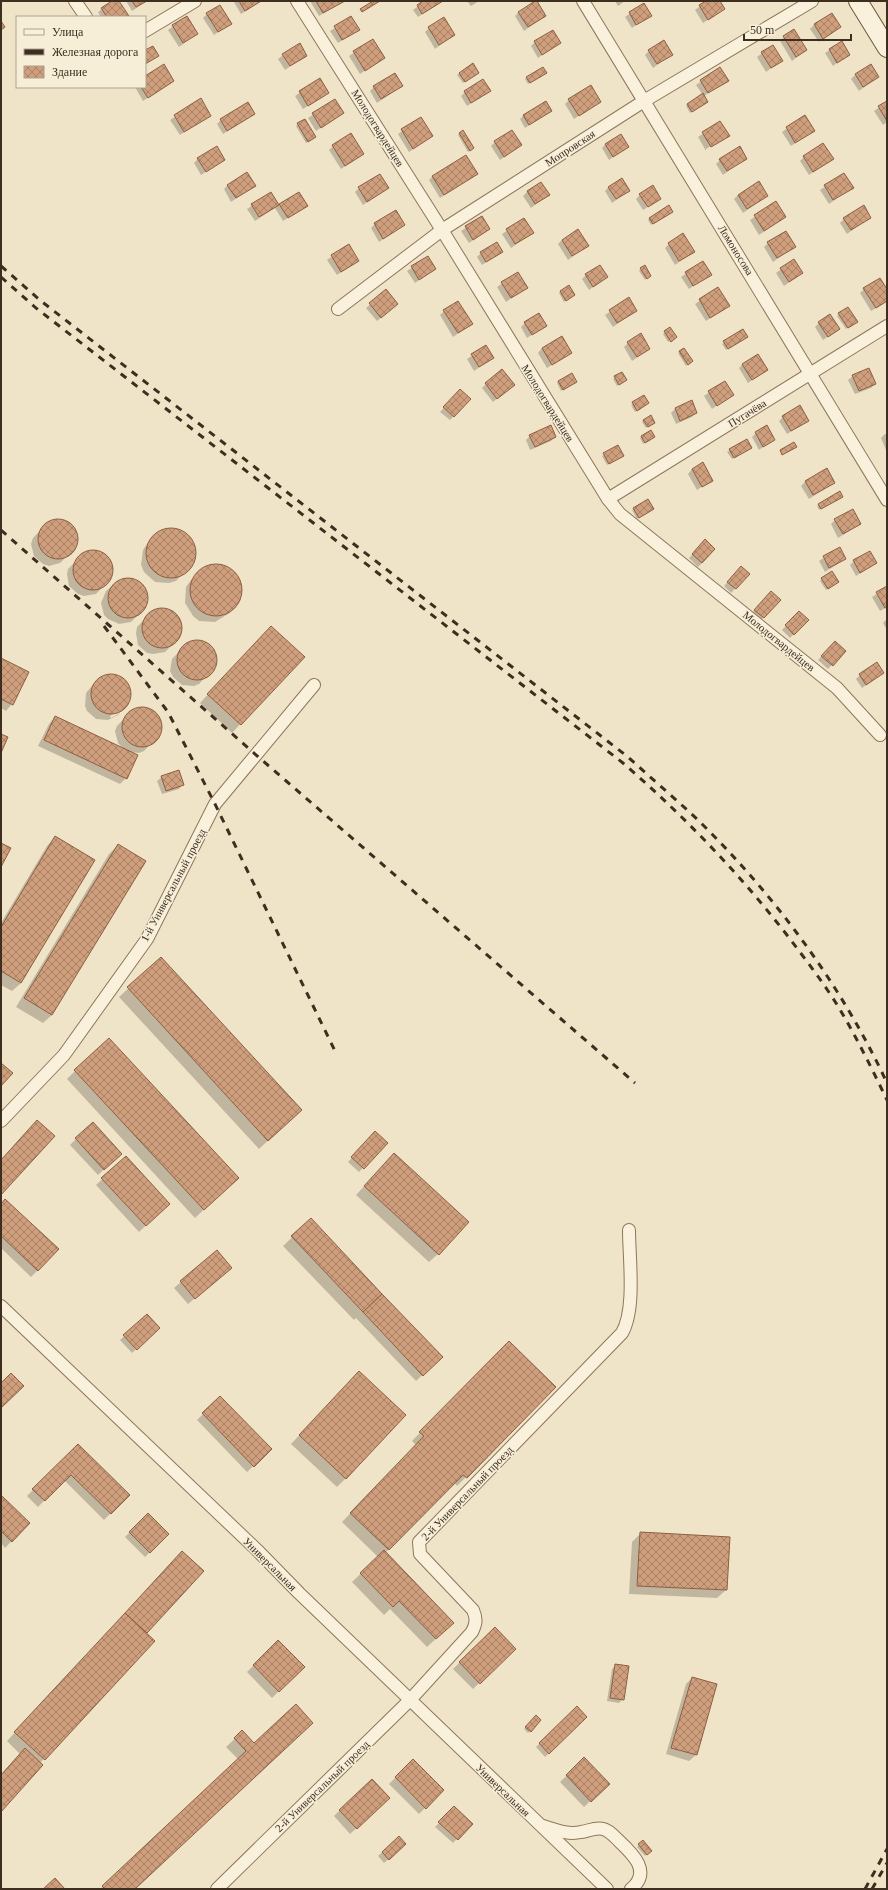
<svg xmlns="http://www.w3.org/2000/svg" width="888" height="1890" viewBox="0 0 888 1890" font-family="Georgia,serif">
	<defs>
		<pattern id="building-cross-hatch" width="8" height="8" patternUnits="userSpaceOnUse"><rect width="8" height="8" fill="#cf9f7d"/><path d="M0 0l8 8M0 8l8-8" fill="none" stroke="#a98266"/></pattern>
	</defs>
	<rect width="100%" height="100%" fill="#f0e4c8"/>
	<!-- shadow -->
	<g fill="#0003">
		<path d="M114 1H118L128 16 101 17 98 12Z"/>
		<path d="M126 1H147L132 11Z"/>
		<path d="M235 1H262L241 14 234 2Z"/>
		<path d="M310 1H344L319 16Z"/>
		<path d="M425 1H443L418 17 413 10Z"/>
		<path d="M467 1H479L471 6Z"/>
		<path d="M615 1H625L618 6Z"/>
		<path d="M707 1H719L724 9 703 23 695 10Z"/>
		<path d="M643 4 650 15 632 28 625 17Z"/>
		<path d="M519 12 545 16 524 31 515 16Z"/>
		<path d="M207 14 230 24 214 35 203 18Z"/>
		<path d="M186 17 197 34 179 47 168 30Z"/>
		<path d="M351 18 359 30 338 43 330 31Z"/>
		<path d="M814 25 840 27 819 42 810 29Z"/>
		<path d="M429 28 454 35 435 49 425 32Z"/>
		<path d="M784 37 806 50 792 61 780 41Z"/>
		<path d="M373 40 384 58 360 74 349 56Z"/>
		<path d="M535 42 560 43 538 58 531 46Z"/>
		<path d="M841 42 849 54 833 66 825 53Z"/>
		<path d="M772 46 781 61 766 72 757 57Z"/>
		<path d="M145 51 158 56 145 65Z"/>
		<path d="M649 51 672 54 653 68 645 55Z"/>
		<path d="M283 55H306L285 70 278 59Z"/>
		<path d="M472 65 476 75 463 83 457 75Z"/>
		<path d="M720 69 727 80 704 96 706 103 690 113 686 106 703 95 696 85Z"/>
		<path d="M544 74 528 84 525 79 527 77Z"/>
		<path d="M855 75 878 77 859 91 851 79Z"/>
		<path d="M145 77 173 81 143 101 135 87H145Z"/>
		<path d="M320 79 328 93 303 109 295 96Z"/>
		<path d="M402 86 377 103 370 91 374 87Z"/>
		<path d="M490 91 467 106 461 96 465 92Z"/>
		<path d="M200 100 210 116 180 135 170 120Z"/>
		<path d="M335 100 343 113 316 131 308 118Z"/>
		<path d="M569 100 600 102 574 119 565 104Z"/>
		<path d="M887 102V122L883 125 874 111Z"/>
		<path d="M551 111 525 128 520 119 524 115Z"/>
		<path d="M254 114 223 134 217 124 221 120Z"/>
		<path d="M804 116 813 131 791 146 782 132Z"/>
		<path d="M421 118 432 136 409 152 398 134Z"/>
		<path d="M720 122 728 136 706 149V151L698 137Z"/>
		<path d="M298 124 313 139 306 143 296 126Z"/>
		<path d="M460 134 471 150 468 152 458 135Z"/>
		<path d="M495 142 521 145 500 160 491 146Z"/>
		<path d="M606 144 627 147 609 160 602 148Z"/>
		<path d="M333 146 363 154 341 169 329 150Z"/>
		<path d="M804 157 832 159 809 175 800 161Z"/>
		<path d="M746 158 723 175 716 164 720 160Z"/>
		<path d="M198 159 224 160 201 175 194 163Z"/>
		<path d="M477 174 440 198 429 180 433 176Z"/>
		<path d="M844 174 852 188 829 204 820 190Z"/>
		<path d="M228 185 254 186 231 202 224 189Z"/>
		<path d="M609 187 629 191 612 203 605 191Z"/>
		<path d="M359 188H387L363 205 355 192Z"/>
		<path d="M527 192 548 195 531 208 523 196Z"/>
		<path d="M270 193 278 206 280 205 306 206 283 221 275 208 255 221 247 209Z"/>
		<path d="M640 195 660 199 643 210 636 199Z"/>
		<path d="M738 195 767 196 743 213 734 199Z"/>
		<path d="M776 203 785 217 759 235 750 220Z"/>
		<path d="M670 213 651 225 648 220 650 218Z"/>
		<path d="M482 217 489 229 469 243 461 231Z"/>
		<path d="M870 217 847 234 840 223 844 219Z"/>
		<path d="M524 219 533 233 511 248 502 234Z"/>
		<path d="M375 224 404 225 379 242 371 228Z"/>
		<path d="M562 240 587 246 568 260 558 244Z"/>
		<path d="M768 243 795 246 773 262 764 247Z"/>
		<path d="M669 244 694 252 675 265 665 248Z"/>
		<path d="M348 245 358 261 337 275 327 260Z"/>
		<path d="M502 252 482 265 477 257 481 253Z"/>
		<path d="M428 257 435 269 415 283 407 271Z"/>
		<path d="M794 260 802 273 784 286 776 273Z"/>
		<path d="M703 262 711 274 689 289 681 277Z"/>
		<path d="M641 269 648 277 645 280 639 271Z"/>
		<path d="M517 273 526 288 506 302 497 287Z"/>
		<path d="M586 275 607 277 589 290 582 279Z"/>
		<path d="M718 289 729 306 706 321 695 304Z"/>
		<path d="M864 289 887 290V302L871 311 860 293Z"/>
		<path d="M386 291 393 308 377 321 366 308Z"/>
		<path d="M561 291 574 295 564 302 559 293Z"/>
		<path d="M629 299 636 311 613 327 605 315Z"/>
		<path d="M444 311 472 324 453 337 440 315Z"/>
		<path d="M839 314 855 324 846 329 837 316Z"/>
		<path d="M525 323 546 326 527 338 521 327Z"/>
		<path d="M819 323 839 329 823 340 815 327Z"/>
		<path d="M743 330 745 338 726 350 722 344Z"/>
		<path d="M665 332 674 339 668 342 663 334Z"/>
		<path d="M628 343 649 349 632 361 624 347Z"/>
		<path d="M486 346 493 358 474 371 467 359Z"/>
		<path d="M542 348 571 353 547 368 538 353Z"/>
		<path d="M680 352 690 363 686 366 678 353Z"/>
		<path d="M743 364 766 370 748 383 739 368Z"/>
		<path d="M621 373 626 380 617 386 613 379Z"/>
		<path d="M853 376 875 384 871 388 855 394 848 380Z"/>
		<path d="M558 381 576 382 561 391 557 383Z"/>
		<path d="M724 382 732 395 712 409 704 396Z"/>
		<path d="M486 384 509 389 493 402 482 388Z"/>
		<path d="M460 390 470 399 450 420 440 412Z"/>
		<path d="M643 396 646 405 635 412 631 405Z"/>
		<path d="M692 402 696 412 692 417 676 424 671 413 675 409Z"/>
		<path d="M783 417 808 421 787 434 779 421Z"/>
		<path d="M644 420 654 423 646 428 642 422Z"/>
		<path d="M756 433 774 439 759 450 752 437Z"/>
		<path d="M885 434H887V450H886L881 438Z"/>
		<path d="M530 436 555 437 551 441 530 450 526 440Z"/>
		<path d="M642 436 654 437 643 444 640 438Z"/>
		<path d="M746 441 751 448 732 459 727 452Z"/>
		<path d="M617 446 623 456 607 465 602 456Z"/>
		<path d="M692 469 712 480 697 490 688 474Z"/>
		<path d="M805 482 834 483 809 499 801 486Z"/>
		<path d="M840 498 819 510 817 506 819 505Z"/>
		<path d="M634 509H653L637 519 632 510Z"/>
		<path d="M60 520 66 522 75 530 77 536 75 548 60 563 49 566 43 564 34 556 31 544 33 538 48 522Z"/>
		<path d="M835 520 860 524 838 538 831 524Z"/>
		<path d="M167 529 182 531 193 542 195 549 193 563 176 581 169 583 155 582 144 572 141 565 143 550 147 544 154 537Z"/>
		<path d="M701 545 702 563 698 567 689 558Z"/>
		<path d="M839 548 845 559 825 572 819 561Z"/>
		<path d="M96 550 102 552 111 560 113 566 111 578 96 594 84 596 78 594 69 586 67 574 68 569 84 553Z"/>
		<path d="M854 561 876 563 856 576 850 565Z"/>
		<path d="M212 565H220L234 572 239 578 242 586 240 601 235 608 228 614 215 622 199 621 193 616 185 603 186 587 191 580 204 568Z"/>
		<path d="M737 571 748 574 731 593 724 586Z"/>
		<path d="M124 578H130L142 584 145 589 147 601 142 611 131 622 119 624 108 619 104 615 101 603 106 591 113 585Z"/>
		<path d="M822 579 836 583 826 590 820 581Z"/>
		<path d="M887 587V607L880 611 872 597Z"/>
		<path d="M767 596 779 600 759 622 751 614Z"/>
		<path d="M164 609 175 614 181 625 180 637 165 652 153 654 147 653 138 645 136 633 137 627 152 611Z"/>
		<path d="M799 612 807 620 790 638 782 630Z"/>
		<path d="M887 619V630L883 623Z"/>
		<path d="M262 636 303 657 232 733 200 703Z"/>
		<path d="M199 641 205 642 214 651 216 663 214 668 199 684 194 686 182 685 173 677 170 671 172 659 187 643Z"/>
		<path d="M831 646 845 651 828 669 818 660Z"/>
		<path d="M1 659 12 704 6 711 1 708Z"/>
		<path d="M107 675 119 677 128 685 130 697 122 711V709L110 716 111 718 120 713 118 715 108 720 96 719 87 711 85 706 86 693 96 681Z"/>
		<path d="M860 675 879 676 862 688 856 679Z"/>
		<path d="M144 707 150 709 159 717 161 723 159 735 144 751 139 753 131 752 126 778 120 784 38 746 49 724 55 717 123 748 118 743 115 731 117 726 132 710Z"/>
		<path d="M162 777 183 784 179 789 162 794 157 781Z"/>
		<path d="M55 837 94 860 21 983 12 991 1 985V923L47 846Z"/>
		<path d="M118 845 145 861 52 1015 43 1023 16 1007 109 854Z"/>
		<path d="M161 958 292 1118 259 1149 119 997Z"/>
		<path d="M75 1071 229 1186 195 1218 67 1079Z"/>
		<path d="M375 1132 387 1143 359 1172 348 1162Z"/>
		<path d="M76 1139 114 1160 98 1175 70 1145Z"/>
		<path d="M394 1154 438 1254 429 1262 356 1195Z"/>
		<path d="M126 1157 162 1210 139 1232 96 1185Z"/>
		<path d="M1 1205 38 1270 31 1277 1 1248Z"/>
		<path d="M311 1219 441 1357 416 1381 356 1318 354 1320 283 1246Z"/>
		<path d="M217 1251 224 1274 188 1304 174 1288Z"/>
		<path d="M147 1315 159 1328 132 1353 120 1340Z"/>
		<path d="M509 1342 555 1387 457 1486 454 1482 385 1553 453 1623 427 1647 390 1609 384 1615 352 1582 378 1557 342 1522 416 1445 412 1441Z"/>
		<path d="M350 1381 346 1478 337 1487 291 1444Z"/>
		<path d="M220 1397 271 1449 247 1472 197 1420Z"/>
		<path d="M78 1445 129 1495 104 1520 64 1480 38 1507 27 1496Z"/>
		<path d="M1 1497 29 1523 5 1548 1 1543Z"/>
		<path d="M148 1514 168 1534 145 1557 125 1537Z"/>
		<path d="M641 1533 726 1590 717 1598 629 1594 632 1542Z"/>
		<path d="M176 1558 203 1571 145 1633 153 1641 40 1763 1 1810V1775L20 1754 7 1741Z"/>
		<path d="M495 1628 515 1649 473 1689 453 1669Z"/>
		<path d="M278 1641 303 1667 272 1698 247 1672Z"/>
		<path d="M616 1665 623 1699 619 1703 607 1701 612 1669Z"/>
		<path d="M692 1678 696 1755 689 1761 666 1754 686 1684Z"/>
		<path d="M577 1708 586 1717 545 1757 536 1747Z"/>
		<path d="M536 1717 540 1720 528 1733 524 1729Z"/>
		<path d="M242 1732 254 1744 135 1889H100L238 1759 226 1747Z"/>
		<path d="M584 1759 608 1784 584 1807 560 1782Z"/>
		<path d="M413 1760 443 1790 419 1814 389 1784Z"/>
		<path d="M382 1805 350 1834 334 1816 340 1810Z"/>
		<path d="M454 1808 471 1824 453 1843 435 1827Z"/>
		<path d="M399 1837 401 1848 384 1863 378 1856Z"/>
		<path d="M642 1842 650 1851 645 1856 637 1847Z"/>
	</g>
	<!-- building -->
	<g fill="url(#building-cross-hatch)" stroke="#8d5f41">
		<path d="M112 1H119L129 16 107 17 101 8Z"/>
		<path d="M132 1H147L136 7Z"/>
		<path d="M239 1H261L245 11Z"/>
		<path d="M316 1H345L323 13Z"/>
		<path d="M373 1H380L362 12 360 9Z"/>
		<path d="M423 1H443L422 14 417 5Z"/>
		<path d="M535 1H537L546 16 528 27 518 12Z"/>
		<path d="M706 1H720L725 9 708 20 699 5Z"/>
		<path d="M644 3 652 16 636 25 629 12Z"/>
		<path d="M220 5 232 24 218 32 206 13Z"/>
		<path d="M832 13 841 27 823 39 814 24Z"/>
		<path d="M187 16 198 34 183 43 172 25Z"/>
		<path d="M351 16 360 30 342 40 334 26Z"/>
		<path d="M444 17 455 35 439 45 428 27Z"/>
		<path d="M1 21 5 27 1 30Z"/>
		<path d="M794 29 807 50 796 57 783 36Z"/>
		<path d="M553 30 561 43 542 55 534 41Z"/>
		<path d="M373 39 385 58 365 71 353 51Z"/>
		<path d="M664 40 673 55 657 64 648 50Z"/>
		<path d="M842 41 850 55 837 63 829 49Z"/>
		<path d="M300 43 307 56 290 66 282 54Z"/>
		<path d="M773 45 783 61 771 68 761 52Z"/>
		<path d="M153 46 159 56 145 64V50Z"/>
		<path d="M473 63 479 73 465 82 459 73Z"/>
		<path d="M164 64 174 81 148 98 141 87H145V76Z"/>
		<path d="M871 64 879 77 863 87 855 74Z"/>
		<path d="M543 67 547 73 530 83 526 77Z"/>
		<path d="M720 67 729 81 708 93 700 80Z"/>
		<path d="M395 73 403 86 381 99 373 86Z"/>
		<path d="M320 78 329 93 308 106 299 91Z"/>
		<path d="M483 79 491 91 471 103 464 91Z"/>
		<path d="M591 85 601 102 579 116 568 99Z"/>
		<path d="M703 93 708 102 692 112 687 104Z"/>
		<path d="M201 98 211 116 184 132 174 115Z"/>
		<path d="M335 99 344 113 321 128 312 113Z"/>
		<path d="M546 101 552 111 529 125 523 115Z"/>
		<path d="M887 101V121L878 106Z"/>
		<path d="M248 102 255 114 227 131 220 119Z"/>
		<path d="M805 115 815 131 795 143 786 127Z"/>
		<path d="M421 117 433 136 413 149 401 129Z"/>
		<path d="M305 119 316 137 308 142 297 123Z"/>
		<path d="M720 121 730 136 711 147 702 132Z"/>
		<path d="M463 130 474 148 470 151 459 133Z"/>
		<path d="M512 130 522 145 504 157 494 141Z"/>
		<path d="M351 133 364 154 345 166 332 145Z"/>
		<path d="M621 134 629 147 613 157 605 144Z"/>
		<path d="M823 143 834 159 813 172 803 156Z"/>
		<path d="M217 146 225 160 206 172 197 158Z"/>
		<path d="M740 146 747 159 727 171 719 159Z"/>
		<path d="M466 155 478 174 444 195 432 176Z"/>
		<path d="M247 172 256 186 236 198 227 185Z"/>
		<path d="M844 173 854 188 833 200 824 185Z"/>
		<path d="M380 174 389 188 367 202 358 187Z"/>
		<path d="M622 178 630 191 616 199 608 187Z"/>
		<path d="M759 181 768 196 747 209 738 195Z"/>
		<path d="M541 182 550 195 535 204 527 191Z"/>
		<path d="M653 185 661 199 648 207 639 194Z"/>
		<path d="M271 192 279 205 259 217 251 204Z"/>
		<path d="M299 192 308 206 288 218 279 204Z"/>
		<path d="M776 201 786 217 764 231 754 215Z"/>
		<path d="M669 205 673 212 653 224 649 218Z"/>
		<path d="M864 205 871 218 851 230 843 218Z"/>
		<path d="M396 210 405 225 383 239 374 223Z"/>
		<path d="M482 216 490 229 473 240 465 226Z"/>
		<path d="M524 218 534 233 515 244 506 229Z"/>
		<path d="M578 229 589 246 572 256 562 240Z"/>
		<path d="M786 231 796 247 777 258 767 242Z"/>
		<path d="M683 233 695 252 679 261 668 243Z"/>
		<path d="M497 242 503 252 486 262 480 252Z"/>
		<path d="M349 244 359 261 341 272 331 255Z"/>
		<path d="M428 256 436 269 419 280 411 266Z"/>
		<path d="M794 259 803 273 789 282 780 268Z"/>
		<path d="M703 261 712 275 693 286 685 272Z"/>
		<path d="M600 265 608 277 593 287 585 274Z"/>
		<path d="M645 265 651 276 647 279 640 268Z"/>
		<path d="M518 272 528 288 511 298 501 282Z"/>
		<path d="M880 278 887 289V301L876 308 863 288Z"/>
		<path d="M569 285 575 295 566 301 560 291Z"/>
		<path d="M718 287 730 306 710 318 699 299Z"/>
		<path d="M386 289 398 304 381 318 369 303Z"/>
		<path d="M629 297 637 311 617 323 609 310Z"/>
		<path d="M458 301 473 324 458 333 443 310Z"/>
		<path d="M848 307 858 322 848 328 838 313Z"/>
		<path d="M539 313 547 326 532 335 524 322Z"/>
		<path d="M830 314 840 329 828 337 818 322Z"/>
		<path d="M670 327 677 337 671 342 664 331Z"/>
		<path d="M743 329 748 337 728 349 723 341Z"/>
		<path d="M641 333 650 349 637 357 627 342Z"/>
		<path d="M562 336 572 353 552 365 542 348Z"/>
		<path d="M486 345 494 358 479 367 471 354Z"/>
		<path d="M684 348 693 361 688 365 679 351Z"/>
		<path d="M758 354 768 370 752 380 742 364Z"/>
		<path d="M869 368 876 384 859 391 852 375Z"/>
		<path d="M502 369 515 385 497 399 485 383Z"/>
		<path d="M622 372 627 380 619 385 614 376Z"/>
		<path d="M572 373 577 382 563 390 558 381Z"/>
		<path d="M725 381 734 395 717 406 708 391Z"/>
		<path d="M460 389 471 399 454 417 443 407Z"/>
		<path d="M644 395 649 403 637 411 632 402Z"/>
		<path d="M692 400 697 413 680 421 675 408Z"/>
		<path d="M800 405 809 421 791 431 782 416Z"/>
		<path d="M651 415 655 423 648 427 643 420Z"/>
		<path d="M551 425 556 437 535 447 529 435Z"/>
		<path d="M767 425 775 440 763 447 755 432Z"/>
		<path d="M651 430 655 437 645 443 641 436Z"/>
		<path d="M747 439 752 448 734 458 729 449Z"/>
		<path d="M794 442 797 447 782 455 780 450Z"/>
		<path d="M618 445 624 456 609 464 603 453Z"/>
		<path d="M703 462 713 481 702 487 692 469Z"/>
		<path d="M827 468 835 483 813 495 805 481Z"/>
		<path d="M840 491 843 497 821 509 818 504Z"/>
		<path d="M648 499 654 509 639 518 633 508Z"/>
		<path d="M853 509 861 524 843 534 834 519Z"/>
		<circle cx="58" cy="539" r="20"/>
		<circle cx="171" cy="553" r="25"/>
		<path d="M705 539 715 549 702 563 692 554Z"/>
		<path d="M840 547 846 559 829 568 823 556Z"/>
		<circle cx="93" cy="570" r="20"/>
		<path d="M870 551 877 563 860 573 853 560Z"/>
		<circle cx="216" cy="590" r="26"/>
		<path d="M741 566 750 574 736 589 727 582Z"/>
		<path d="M832 571 839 582 828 589 821 578Z"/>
		<circle cx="128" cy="598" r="20"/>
		<path d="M887 586V607L885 608 876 592Z"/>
		<path d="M771 591 781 600 764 618 754 610Z"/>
		<circle cx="162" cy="628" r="20"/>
		<path d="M799 611 809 620 794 635 785 625Z"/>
		<path d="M271 626 305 657 241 725 207 694Z"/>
		<circle cx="197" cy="660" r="20"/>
		<path d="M835 641 846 651 833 666 821 656Z"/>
		<path d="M1 658 29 672 13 705 1 699Z"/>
		<path d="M877 662 884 673 866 685 859 674Z"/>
		<circle cx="111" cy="694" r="20"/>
		<circle cx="142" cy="727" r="20"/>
		<path d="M55 716 138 755 127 779 44 740Z"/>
		<path d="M1 734 8 737 1 753Z"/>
		<path d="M179 770 184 785 166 791 161 776Z"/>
		<path d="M55 836 95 860 21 983 1 971V927Z"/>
		<path d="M1 843 11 848 1 867Z"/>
		<path d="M118 844 146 861 52 1015 24 998Z"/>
		<path d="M161 957 302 1110 268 1141 127 987Z"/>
		<path d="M109 1038 239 1178 204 1210 74 1070Z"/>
		<path d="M1 1063 13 1073 1 1086Z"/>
		<path d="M37 1120 55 1136 1 1195V1160Z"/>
		<path d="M93 1122 122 1154 104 1170 75 1138Z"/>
		<path d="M375 1131 388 1143 364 1169 351 1157Z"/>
		<path d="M394 1153 469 1222 439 1255 364 1186Z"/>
		<path d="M126 1156 170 1204 146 1226 101 1178Z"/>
		<path d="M5 1199 59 1249 38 1271 1 1236V1204Z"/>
		<path d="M311 1218 382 1294 363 1312 291 1236Z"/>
		<path d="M217 1250 232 1268 195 1299 180 1281Z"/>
		<path d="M382 1294 443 1357 423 1376 363 1312Z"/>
		<path d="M147 1314 160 1328 137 1350 123 1335Z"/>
		<path d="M509 1341 556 1387 467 1478 463 1475 389 1550 350 1513 424 1436 419 1432Z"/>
		<path d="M359 1371 406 1415 346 1479 299 1435Z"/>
		<path d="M11 1373 24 1386 1 1408V1383Z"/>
		<path d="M220 1396 272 1449 254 1467 202 1413Z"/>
		<path d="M78 1444 130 1495 111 1514 71 1475 45 1501 32 1489Z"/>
		<path d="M1 1495 30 1523 12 1542 1 1531Z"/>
		<path d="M148 1513 169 1534 150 1553 129 1532Z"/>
		<path d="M640 1532 730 1537 727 1590 637 1586Z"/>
		<path d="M384 1550 454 1623 436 1639 399 1601 393 1607 360 1573Z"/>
		<path d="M182 1551 204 1571 147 1633 125 1613Z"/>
		<path d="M125 1613 155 1641 45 1760 14 1732Z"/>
		<path d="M495 1627 516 1649 480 1684 459 1662Z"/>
		<path d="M278 1640 305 1667 279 1692 253 1665Z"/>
		<path d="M615 1664 629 1666 624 1700 610 1698Z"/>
		<path d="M692 1677 717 1684 697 1755 671 1748Z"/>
		<path d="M296 1704 313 1723 135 1889H105L102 1886 246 1751 234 1738 242 1730 254 1743Z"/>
		<path d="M577 1706 587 1717 549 1754 539 1743Z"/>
		<path d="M536 1715 541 1720 531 1732 525 1727Z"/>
		<path d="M25 1748 43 1765 1 1812V1775Z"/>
		<path d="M584 1757 610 1784 591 1802 566 1775Z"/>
		<path d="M413 1759 444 1790 426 1809 395 1777Z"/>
		<path d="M372 1779 390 1798 357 1829 339 1810Z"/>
		<path d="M454 1806 473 1824 458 1840 438 1822Z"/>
		<path d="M399 1836 406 1844 389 1860 382 1852Z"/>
		<path d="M643 1840 652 1851 647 1855 638 1844Z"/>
		<path d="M55 1878 65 1889H43Z"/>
	</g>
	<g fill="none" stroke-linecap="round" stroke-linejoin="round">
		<defs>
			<g id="minor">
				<path d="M75 1 86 17"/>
				<path d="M297 1 442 230 608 499 620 514 837 688 880 735"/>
				<path d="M583 1 887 500"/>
				<path d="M145 31 195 1"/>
				<path d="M338 309 442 230 644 101 812 1"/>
				<path d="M608 499 887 326"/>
				<path d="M1 1121 64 1055 147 939 215 804 314 685"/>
				<path d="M1 1306 257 1550 299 1593 607 1889"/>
				<path d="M543 1826C556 1830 568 1835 581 1832 588 1831 596 1827 603 1829 609 1830 615 1837 619 1841 633 1854 652 1872 631 1889"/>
				<path d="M217 1889 410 1700 472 1632C476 1624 477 1619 473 1610L420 1554 419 1542 622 1333C636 1309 629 1258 629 1230"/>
			</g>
			<path id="secondary" d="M858 1 887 48"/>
		</defs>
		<!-- minor casing -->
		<use href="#minor" stroke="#8d765c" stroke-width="14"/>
		<!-- secondary casing -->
		<use href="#secondary" stroke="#6f573f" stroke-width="20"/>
		<!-- minor -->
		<use href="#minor" stroke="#faf1dc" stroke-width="12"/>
		<!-- secondary -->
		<use href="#secondary" stroke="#faf1dc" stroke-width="18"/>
		<!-- rail -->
		<g stroke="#3d2e20" stroke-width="3" stroke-dasharray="7 7" stroke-linecap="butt">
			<path d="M1 266 41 301 628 757C652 779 677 800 700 822 776 897 842 986 887 1083"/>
			<path d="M1 277 36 308 623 763C685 817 740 874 790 939 806 960 822 981 836 1003 855 1034 871 1067 887 1100"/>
			<path d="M1 530 255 754 635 1083"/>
			<path d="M104 626 168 712 215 804 336 1053"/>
			<path d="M865 1889 887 1849"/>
			<path d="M872 1889 887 1863"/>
		</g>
	</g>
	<g text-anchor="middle" stroke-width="3" stroke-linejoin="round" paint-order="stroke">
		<!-- street labels -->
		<g font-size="11" fill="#3d2e20" stroke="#f7eed8">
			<text transform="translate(378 128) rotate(58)" y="4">Молодогвардейцев</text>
			<text transform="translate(570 148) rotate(-33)" y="4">Мопровская</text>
			<text transform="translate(736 250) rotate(58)" y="4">Ломоносова</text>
			<text transform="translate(548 403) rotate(58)" y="4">Молодогвардейцев</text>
			<text transform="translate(747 413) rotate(-32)" y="4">Пугачёва</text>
			<text transform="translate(779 641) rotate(39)" y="4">Молодогвардейцев</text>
			<text transform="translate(173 885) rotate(-62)" y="4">1-й Универсальный проезд</text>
			<text transform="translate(467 1493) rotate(-46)" y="4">2-й Универсальный проезд</text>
			<text transform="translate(270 1564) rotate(45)" y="4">Универсальная</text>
			<text transform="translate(322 1786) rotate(-44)" y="4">2-й Универсальный проезд</text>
			<text transform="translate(503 1790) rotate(44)" y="4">Универсальная</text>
		</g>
	</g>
	<!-- border -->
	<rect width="888" height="1890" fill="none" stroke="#3d2e20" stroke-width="4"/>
	<!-- legend -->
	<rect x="16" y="16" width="130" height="72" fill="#f7eed8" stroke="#ada18e"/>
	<rect x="24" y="29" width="20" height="6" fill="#faf1dc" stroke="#ada18e"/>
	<text x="52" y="36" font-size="12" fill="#3d2e20">Улица</text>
	<rect x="24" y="49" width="20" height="6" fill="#3d2e20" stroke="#ada18e"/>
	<text x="52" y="56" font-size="12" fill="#3d2e20">Железная дорога</text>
	<rect x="24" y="66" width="20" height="12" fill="url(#building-cross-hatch)" stroke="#ada18e"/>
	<text x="52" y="76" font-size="12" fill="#3d2e20">Здание</text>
	<!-- scale -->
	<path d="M744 34v6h107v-6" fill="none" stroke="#3d2e20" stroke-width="2"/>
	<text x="750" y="34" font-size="12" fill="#3d2e20" stroke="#f7eed8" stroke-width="3" paint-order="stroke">50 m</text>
</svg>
